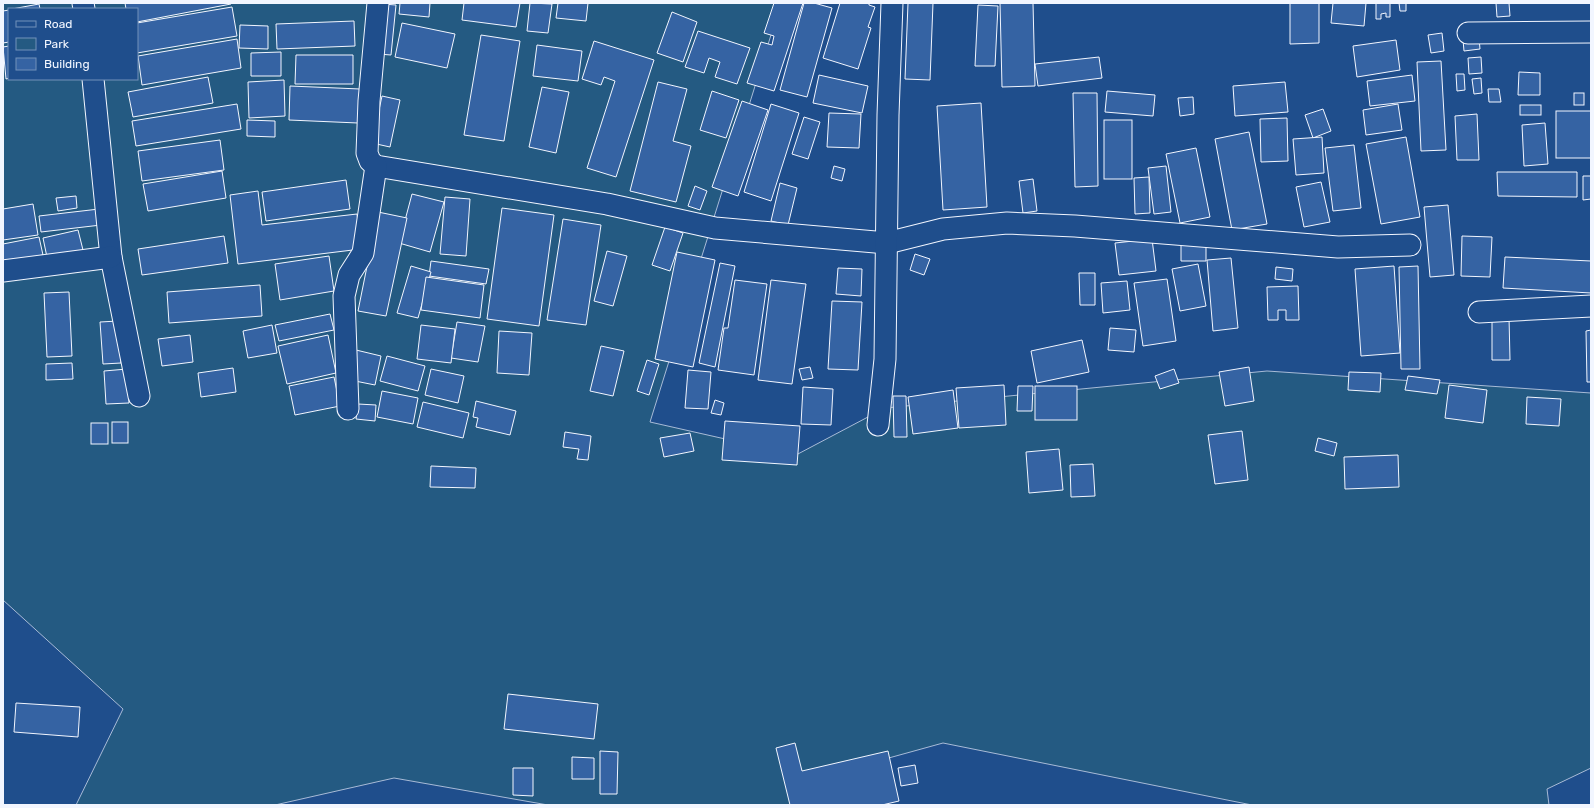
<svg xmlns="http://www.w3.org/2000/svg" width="1594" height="808" viewBox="0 0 1594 808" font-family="Rubik,sans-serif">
	<rect width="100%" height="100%" fill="#1f4e8c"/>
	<!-- green -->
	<path fill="#245a82" stroke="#a8bbd7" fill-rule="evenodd" d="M3 3H781L650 422 796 455 885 408 1267 371 1591 393V768L1547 789 1549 805H1252L943 743 838 772V805H548L394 778 275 805H76L123 709 3 600ZM9 9H137V79H9Z"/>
	<!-- building -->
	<g fill="#3563a3" stroke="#f2f6ff">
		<path d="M125 3H231V4L137 22V9H126Z"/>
		<path d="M400 3H430L429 17 399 14Z"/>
		<path d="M464 3H520L516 27 462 20Z"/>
		<path d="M530 3 552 4 548 33 527 31Z"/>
		<path d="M558 3H588L586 21 556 18Z"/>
		<path d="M774 3H803L774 91 747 83 761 42 772 45 774 36 764 33Z"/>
		<path d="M804 3H814L832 8 807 97 780 90Z"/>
		<path d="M840 3H869V5L875 7 868 27 871 28 858 69 823 58Z"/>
		<path d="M908 3H933L930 80 905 79Z"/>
		<path d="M1000 3H1033L1035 86 1002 87Z"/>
		<path d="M1290 3H1319V43L1290 44Z"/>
		<path d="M1333 3H1366L1364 26 1331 23Z"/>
		<path d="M1376 3H1390V17H1386V13L1381 14V19H1376Z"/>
		<path d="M1399 3H1406V11H1400Z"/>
		<path d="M1496 3H1509L1510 16 1497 17Z"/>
		<path d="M39 4 40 9H12Z"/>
		<path d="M383 4 396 5 391 55 378 54Z"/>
		<path d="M978 5 998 6 995 66H975Z"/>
		<path d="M232 7 237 36 137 53V23Z"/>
		<path d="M9 10V42L3 43V11Z"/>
		<path d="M672 12 697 22 683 62 657 53Z"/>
		<path d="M354 21 355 46 277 49 276 24Z"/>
		<path d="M402 23 455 34 447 68 395 57Z"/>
		<path d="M240 25 268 26V49L239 48Z"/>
		<path d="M698 31 750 48 737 84 715 77 720 62 709 58 704 73 685 67Z"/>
		<path d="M1442 33 1444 51 1431 53 1428 35Z"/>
		<path d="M481 35 520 41 504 141 464 135Z"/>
		<path d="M1479 38 1480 49 1464 51 1463 40Z"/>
		<path d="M237 39 241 68 142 85 138 56Z"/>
		<path d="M1396 40 1400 70 1357 77 1353 46Z"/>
		<path d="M594 41 654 60 616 177 587 168 615 81 604 77 601 85 582 79Z"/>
		<path d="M537 45 582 51 578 81 533 76Z"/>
		<path d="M9 46V78L6 79 3 47Z"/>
		<path d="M281 52V76H251V53Z"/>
		<path d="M296 55H353V84H295Z"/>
		<path d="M1099 57 1102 78 1038 86 1035 64Z"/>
		<path d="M1481 57 1482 73 1469 74 1468 58Z"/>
		<path d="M1441 61 1446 150 1421 151 1417 62Z"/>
		<path d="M1519 72 1540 73V95H1518Z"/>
		<path d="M1456 74H1464L1465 90 1457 91Z"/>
		<path d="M819 75 868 86 862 113 813 103Z"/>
		<path d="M1412 75 1415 101 1370 106 1367 81Z"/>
		<path d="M208 77 213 103 133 117 128 92Z"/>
		<path d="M1481 78 1482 93 1474 94 1472 79Z"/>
		<path d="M284 80 285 116 249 118 248 82Z"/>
		<path d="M658 82 687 89 673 141 691 146 676 202 630 191Z"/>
		<path d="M1285 82 1288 112 1235 116 1233 86Z"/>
		<path d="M290 86 360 89 358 123 289 120Z"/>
		<path d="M542 87 569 92 556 153 529 147Z"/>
		<path d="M1488 89H1499L1501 102H1489Z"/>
		<path d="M712 91 739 100 726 138 700 130Z"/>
		<path d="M1107 91 1155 95 1153 116 1105 112Z"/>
		<path d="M1073 93H1097L1098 186 1075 187Z"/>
		<rect x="1574" y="93" width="10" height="12"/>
		<path d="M382 96 400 100 390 147 372 143Z"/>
		<path d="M1193 97 1194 114 1180 116 1178 98Z"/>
		<path d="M742 101 768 110 738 196 712 187Z"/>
		<path d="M981 103 987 207 943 210 937 106Z"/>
		<path d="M237 104 241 129 136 146 132 121Z"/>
		<path d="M771 104 799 113 771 201 744 192Z"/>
		<path d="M1398 104 1402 130 1366 135 1363 110Z"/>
		<rect x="1520" y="105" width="21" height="10"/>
		<path d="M1323 109 1331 131 1313 138 1305 115Z"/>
		<rect x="1556" y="111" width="35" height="47"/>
		<path d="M829 113 861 114 859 148 827 147Z"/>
		<path d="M1477 114 1479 160H1457L1455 116Z"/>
		<path d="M804 117 820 122 808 159 792 154Z"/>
		<path d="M1287 118 1288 161 1261 162 1260 119Z"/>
		<path d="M247 120 275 121V137L247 136Z"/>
		<rect x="1104" y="120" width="28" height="59"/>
		<path d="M1545 123 1548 164 1524 166 1522 125Z"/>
		<path d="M1249 132 1267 224 1232 230 1215 139Z"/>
		<path d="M1322 137 1324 173 1296 175 1293 139Z"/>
		<path d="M1406 137 1420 217 1381 224 1366 144Z"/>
		<path d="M220 140 224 170 142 181 138 151Z"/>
		<path d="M1354 145 1361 208 1333 211 1325 148Z"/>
		<path d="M1196 148 1210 217 1180 223 1166 154Z"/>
		<path d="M834 166 845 169 842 181 831 178Z"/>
		<path d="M1166 166 1171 212 1154 214 1148 168Z"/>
		<path d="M222 171 226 198 148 211 143 184Z"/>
		<path d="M1497 172H1577V197L1498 196Z"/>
		<path d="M1583 176H1591V199L1583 200Z"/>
		<path d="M1149 177 1150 213 1135 214 1134 178Z"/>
		<path d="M1033 179 1037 211 1023 213 1019 181Z"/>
		<path d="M346 180 350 209 266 221 262 192Z"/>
		<path d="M1321 182 1330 222 1304 227 1296 187Z"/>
		<path d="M780 183 797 188 788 225 771 221Z"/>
		<path d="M695 186 707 191 700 210 688 206Z"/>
		<path d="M258 191 262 225 357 214 361 249 238 264 230 195Z"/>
		<path d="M412 194 444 202 430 252 399 243Z"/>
		<path d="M76 196 77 208 58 211 56 198Z"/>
		<path d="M445 197 470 199 466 256 440 254Z"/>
		<path d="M33 204 38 235 3 240V209Z"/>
		<path d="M1448 205 1454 275 1430 277 1424 207Z"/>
		<path d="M502 208 554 215 539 326 487 319Z"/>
		<path d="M99 209 101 225 41 232 39 216Z"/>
		<path d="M378 212 407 218 386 316 358 311Z"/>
		<path d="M563 219 601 225 586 325 547 320Z"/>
		<path d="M665 227 683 233 670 271 652 265Z"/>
		<path d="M78 230 84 254 48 262 43 238Z"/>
		<path d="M224 236 228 263 142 275 138 249Z"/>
		<path d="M1462 236 1492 237 1490 277 1461 276Z"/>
		<path d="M39 237 43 255 3 263V244Z"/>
		<path d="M1152 239 1156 271 1119 275 1115 243Z"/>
		<path d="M1206 242V261H1181V243Z"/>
		<path d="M607 251 627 256 613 306 594 301Z"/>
		<path d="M677 252 715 260 693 367 655 359Z"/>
		<path d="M915 254 930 259 924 275 910 270Z"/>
		<path d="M329 256 334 291 280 300 275 264Z"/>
		<path d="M1505 257 1591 261V293L1503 288Z"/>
		<path d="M1231 258 1238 328 1213 331 1207 260Z"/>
		<path d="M431 261 489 269 486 284 429 276Z"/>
		<path d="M720 263 735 266 715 367 699 363Z"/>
		<path d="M1198 264 1206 306 1180 311 1172 269Z"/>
		<path d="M411 266 431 272 418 318 397 313Z"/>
		<path d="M1394 266 1400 353 1361 356 1355 269Z"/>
		<path d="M1418 266 1420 369H1401L1399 267Z"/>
		<path d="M1276 267 1293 269 1292 281 1275 279Z"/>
		<path d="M838 268 862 269 861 296 836 294Z"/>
		<path d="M1079 273H1095V305H1080Z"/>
		<path d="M426 277 484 285 480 318 421 310Z"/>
		<path d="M1167 279 1176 341 1143 346 1134 283Z"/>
		<path d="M735 280 767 284 754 375 718 370 724 328H728Z"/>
		<path d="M771 280 806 284 792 384 758 380Z"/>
		<path d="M1127 281 1130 310 1103 313 1101 283Z"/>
		<path d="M260 285 262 316 169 323 167 292Z"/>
		<path d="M1298 286 1299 320H1286V310H1278V320H1268L1267 287Z"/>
		<path d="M69 292 72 356 47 357 44 293Z"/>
		<path d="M832 301 862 302 858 370 828 369Z"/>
		<path d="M330 314 334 330 279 341 275 325Z"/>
		<path d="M1492 317H1509L1510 360H1492Z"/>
		<path d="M118 321 121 363 103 364 100 322Z"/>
		<path d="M457 322 485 326 478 362 451 358Z"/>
		<path d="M272 325 277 353 248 358 243 331Z"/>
		<path d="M421 325 455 329 451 363 417 359Z"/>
		<path d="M1110 328 1136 330 1134 352 1108 350Z"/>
		<path d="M1591 330V382H1587L1586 331Z"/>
		<path d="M499 331 532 333 529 375 497 373Z"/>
		<path d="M190 335 193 362 162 366 158 339Z"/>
		<path d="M328 335 336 373 287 384 278 346Z"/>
		<path d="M1082 340 1089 372 1037 383 1031 351Z"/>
		<path d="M601 346 624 351 613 396 590 391Z"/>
		<path d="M356 350 381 356 375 385 350 380Z"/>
		<path d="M387 356 425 366 418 391 380 381Z"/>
		<path d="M647 360 659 364 649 395 637 391Z"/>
		<path d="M72 363 73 379 46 380V364Z"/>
		<path d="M810 367 813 378 802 380 799 369Z"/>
		<path d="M1249 367 1254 401 1225 406 1219 372Z"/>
		<path d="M233 368 236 392 201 397 198 373Z"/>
		<path d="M127 369 129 403 106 404 104 371Z"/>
		<path d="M431 369 464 376 458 403 425 395Z"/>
		<path d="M1174 369 1179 383 1160 389 1155 376Z"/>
		<path d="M688 370 711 372 708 409 685 408Z"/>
		<path d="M1349 372 1381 373 1380 392 1348 390Z"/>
		<path d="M1408 376 1440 380 1437 394 1405 390Z"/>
		<path d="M334 377 340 406 295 415 289 386Z"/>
		<path d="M1004 385 1006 425 959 428 956 388Z"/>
		<path d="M1449 385 1487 390 1483 423 1445 418Z"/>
		<path d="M1018 386H1033L1032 411H1017Z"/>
		<rect x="1035" y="386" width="42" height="34"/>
		<path d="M803 387 833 389 831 425 801 424Z"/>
		<path d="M953 390 958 428 913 434 908 397Z"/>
		<path d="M382 391 418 398 413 424 377 417Z"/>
		<path d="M893 396H906L907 437H894Z"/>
		<path d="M1527 397 1561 399 1559 426 1526 424Z"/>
		<path d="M715 400 724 403 721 415 711 413Z"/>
		<path d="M476 401 516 411 510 435 476 427 478 418 473 417Z"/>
		<path d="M423 402 469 413 463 438 417 427Z"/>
		<path d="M358 404 376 405 375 421 356 419Z"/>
		<path d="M725 421 800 426 797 465 722 460Z"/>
		<rect x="112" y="422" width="16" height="21"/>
		<rect x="91" y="423" width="17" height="21"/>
		<path d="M1242 431 1248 480 1215 484 1208 435Z"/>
		<path d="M565 432 591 436 588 460 577 459 579 449 563 447Z"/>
		<path d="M690 433 694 451 664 457 660 438Z"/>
		<path d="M1318 438 1337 443 1334 456 1315 451Z"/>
		<path d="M1059 449 1063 490 1029 493 1026 452Z"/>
		<path d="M1398 455 1399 487 1345 489 1344 457Z"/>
		<path d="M1093 464 1095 496 1071 497 1070 465Z"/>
		<path d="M431 466 476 468 475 488 430 487Z"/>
		<path d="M508 694 598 704 594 739 504 729Z"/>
		<path d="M16 703 80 707 78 737 14 732Z"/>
		<path d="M795 743 802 771 888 751 899 801 882 805H790L776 748Z"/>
		<path d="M600 751 618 752 617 794H600Z"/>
		<path d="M572 757 594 758V779H572Z"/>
		<path d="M915 765 918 783 901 786 898 768Z"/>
		<path d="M513 768H533V796L513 795Z"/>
	</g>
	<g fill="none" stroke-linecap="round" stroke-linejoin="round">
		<defs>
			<g id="minor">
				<path d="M83 3 84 9"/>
				<path d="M378 3 369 101 367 153 370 161 376 166 607 204 715 228 887 243 943 229 1007 223 1075 226 1338 247 1410 245"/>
				<path d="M1468 33 1591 32"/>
				<path d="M93 79 111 257 139 396"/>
				<path d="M3 271 111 257"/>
				<path d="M1479 312 1591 306"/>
				<path d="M348 409 344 296 349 275 363 253 376 166"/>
				<path d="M878 425 885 359 888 115 892 3"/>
			</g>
		</defs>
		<!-- minor casing -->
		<use href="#minor" stroke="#f2f6ff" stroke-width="23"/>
		<!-- minor -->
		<use href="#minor" stroke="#1f4e8c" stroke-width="21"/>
	</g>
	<!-- border -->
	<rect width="1594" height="808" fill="none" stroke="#f2f6ff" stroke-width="8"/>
	<!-- legend -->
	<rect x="8" y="8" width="130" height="72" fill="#1f4e8c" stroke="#7391ba"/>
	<rect x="16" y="21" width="20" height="6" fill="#1f4e8c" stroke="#7391ba"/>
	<text x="44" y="28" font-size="12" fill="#f2f6ff">Road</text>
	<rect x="16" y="38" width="20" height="12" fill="#245a82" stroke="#7391ba"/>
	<text x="44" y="48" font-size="12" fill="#f2f6ff">Park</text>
	<rect x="16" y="58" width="20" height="12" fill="#3563a3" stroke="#7391ba"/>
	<text x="44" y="68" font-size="12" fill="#f2f6ff">Building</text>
</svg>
